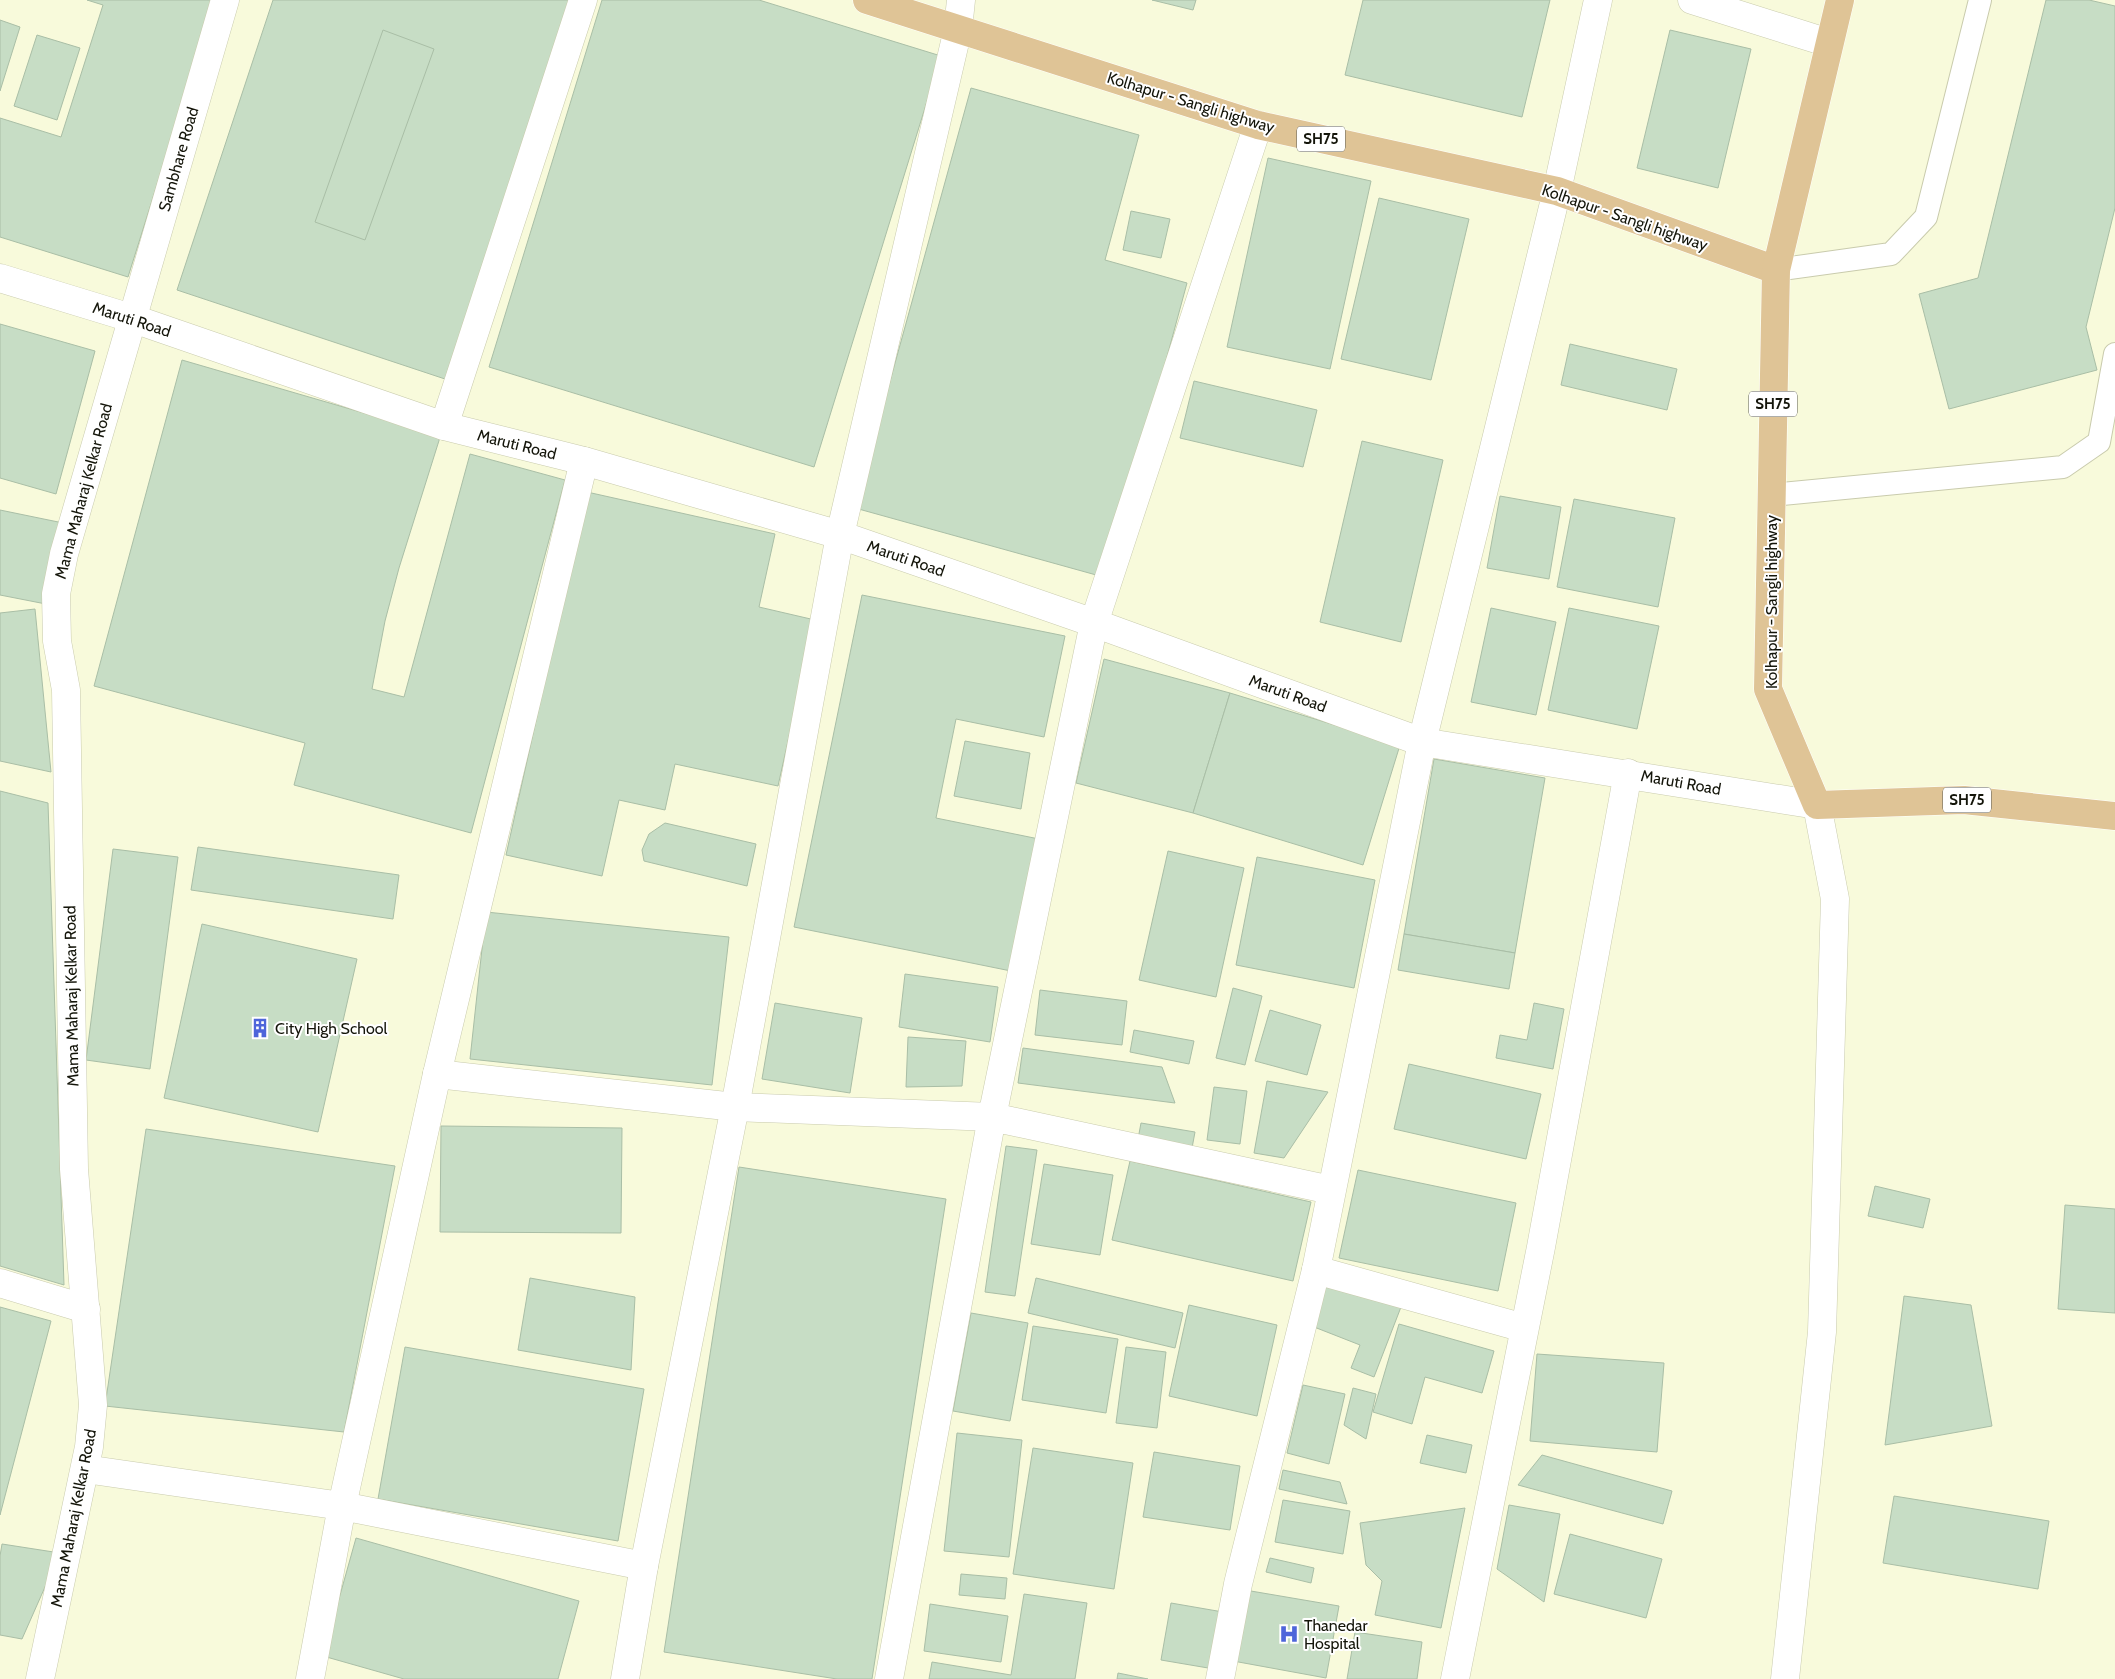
<svg xmlns="http://www.w3.org/2000/svg" width="2115" height="1679" viewBox="0 0 2115 1679" font-family="Cabin,sans-serif">
	<rect width="100%" height="100%" fill="#f8fadb"/>
	<!-- building -->
	<g fill="#c7ddc5" stroke="#a9bea6">
		<path d="M87 0H215L128 277 0 237V118L61 137 103 5Z"/>
		<path d="M273 0H571L445 379 177 290Z"/>
		<path d="M602 0H759L941 56 814 467 489 367Z"/>
		<path d="M1152 0H1196L1193 10Z"/>
		<path d="M1363 0H1550L1522 117 1345 75Z"/>
		<path d="M2046 0H2089L2115 6V208L2086 327 2097 370 1949 409 1919 294 1978 278Z"/>
		<path d="M0 20 20 27 0 91Z"/>
		<path d="M383 30 434 49 365 240 315 222Z"/>
		<path d="M1670 30 1751 49 1718 188 1637 168Z"/>
		<path d="M37 35 80 48 57 120 14 106Z"/>
		<path d="M971 88 1139 135 1105 260 1187 283 1107 578 855 508Z"/>
		<path d="M1268 158 1371 181 1330 369 1227 347Z"/>
		<path d="M1379 198 1469 219 1431 380 1341 359Z"/>
		<path d="M1131 211 1170 219 1161 258 1123 250Z"/>
		<path d="M0 324 95 351 56 494 0 478Z"/>
		<path d="M1570 344 1677 369 1667 410 1561 385Z"/>
		<path d="M182 360 388 420 442 431 399 568 385 621 372 689 404 697 470 454 565 480 471 833 294 785 305 743 94 686Z"/>
		<path d="M1194 381 1317 410 1303 467 1180 438Z"/>
		<path d="M1362 441 1443 460 1401 642 1320 622Z"/>
		<path d="M587 492 775 534 759 607 815 620 778 786 675 764 665 810 619 800 602 876 506 855Z"/>
		<path d="M1500 496 1561 507 1549 579 1487 568Z"/>
		<path d="M1574 499 1675 518 1658 607 1557 587Z"/>
		<path d="M0 510 68 524 51 605 0 595Z"/>
		<path d="M862 595 1065 636 1044 737 956 719 936 818 1039 839 1011 971 794 927Z"/>
		<path d="M1491 608 1556 622 1536 715 1471 702Z"/>
		<path d="M1569 608 1659 626 1637 729 1548 710Z"/>
		<path d="M35 609 51 772 0 761V613Z"/>
		<path d="M1104 659 1230 693 1193 813 1076 783Z"/>
		<path d="M1230 693 1400 745 1363 865 1193 813Z"/>
		<path d="M965 741 1030 753 1021 809 954 796Z"/>
		<path d="M1434 759 1545 778 1515 953 1404 934Z"/>
		<path d="M0 791 48 803 64 1285 0 1266Z"/>
		<path d="M665 823 756 844 747 886 644 861 642 850 649 834Z"/>
		<path d="M198 847 399 875 393 919 191 890Z"/>
		<path d="M113 849 178 857 150 1069 86 1060Z"/>
		<path d="M1168 851 1244 868 1216 997 1139 980Z"/>
		<path d="M1257 857 1375 880 1354 988 1236 965Z"/>
		<path d="M486 912 729 937 712 1085 470 1059Z"/>
		<path d="M202 924 357 959 318 1132 164 1098Z"/>
		<path d="M1404 934 1515 953 1509 989 1398 970Z"/>
		<path d="M905 974 998 987 990 1042 899 1027Z"/>
		<path d="M1233 988 1262 996 1245 1065 1216 1058Z"/>
		<path d="M1040 990 1127 1001 1122 1045 1035 1035Z"/>
		<path d="M775 1003 862 1018 850 1093 762 1079Z"/>
		<path d="M1534 1003 1564 1009 1553 1069 1496 1058 1500 1035 1527 1040Z"/>
		<path d="M1270 1010 1321 1025 1307 1075 1255 1061Z"/>
		<path d="M1134 1030 1194 1041 1189 1064 1130 1052Z"/>
		<path d="M908 1037 966 1041 962 1086 906 1087Z"/>
		<path d="M1023 1048 1162 1067 1175 1103 1018 1083Z"/>
		<path d="M1409 1064 1541 1094 1526 1159 1394 1129Z"/>
		<path d="M1267 1081 1328 1092 1284 1158 1254 1153Z"/>
		<path d="M1214 1087 1247 1091 1240 1144 1207 1140Z"/>
		<path d="M1141 1123 1195 1132 1192 1148 1138 1139Z"/>
		<path d="M441 1126 622 1128 621 1233 440 1232Z"/>
		<path d="M146 1129 395 1166 344 1432 105 1406Z"/>
		<path d="M1006 1146 1037 1150 1015 1296 985 1292Z"/>
		<path d="M1130 1161 1311 1202 1293 1281 1112 1240Z"/>
		<path d="M1044 1164 1113 1175 1100 1255 1031 1244Z"/>
		<path d="M739 1167 946 1199 872 1679H837L664 1652Z"/>
		<path d="M1358 1170 1516 1203 1498 1291 1339 1258Z"/>
		<path d="M1875 1186 1930 1199 1923 1228 1868 1216Z"/>
		<path d="M2065 1205 2115 1209V1313L2058 1309Z"/>
		<path d="M530 1278 635 1297 631 1370 518 1350Z"/>
		<path d="M1036 1278 1183 1313 1175 1348 1028 1313Z"/>
		<path d="M1327 1278 1401 1307 1374 1377 1351 1368 1360 1345 1309 1325Z"/>
		<path d="M1904 1296 1971 1305 1992 1426 1885 1445Z"/>
		<path d="M1189 1305 1277 1325 1257 1416 1169 1396Z"/>
		<path d="M0 1307 51 1321 0 1515Z"/>
		<path d="M971 1313 1028 1323 1010 1421 953 1411Z"/>
		<path d="M1399 1324 1494 1351 1482 1393 1425 1377 1412 1424 1373 1412Z"/>
		<path d="M1033 1326 1118 1339 1106 1413 1022 1400Z"/>
		<path d="M405 1347 644 1389 618 1541 378 1499Z"/>
		<path d="M1126 1347 1166 1352 1157 1428 1116 1423Z"/>
		<path d="M1537 1354 1664 1363 1657 1452 1530 1441Z"/>
		<path d="M1303 1385 1345 1394 1329 1464 1287 1453Z"/>
		<path d="M1353 1388 1376 1394 1366 1439 1344 1425Z"/>
		<path d="M957 1433 1022 1440 1009 1557 944 1551Z"/>
		<path d="M1427 1435 1472 1445 1466 1473 1420 1463Z"/>
		<path d="M1033 1448 1133 1463 1114 1589 1013 1574Z"/>
		<path d="M1154 1452 1240 1466 1230 1530 1143 1517Z"/>
		<path d="M1542 1455 1672 1491 1663 1524 1518 1485Z"/>
		<path d="M1283 1470 1340 1482 1347 1504 1279 1489Z"/>
		<path d="M1894 1496 2049 1521 2038 1589 1883 1563Z"/>
		<path d="M1283 1500 1350 1511 1343 1554 1275 1542Z"/>
		<path d="M1509 1505 1560 1514 1544 1602 1497 1569Z"/>
		<path d="M1465 1508 1441 1628 1375 1615 1382 1581 1366 1565 1360 1523Z"/>
		<path d="M1570 1534 1662 1559 1646 1618 1554 1594Z"/>
		<path d="M356 1538 579 1601 558 1679H404L323 1656Z"/>
		<path d="M2 1544 60 1553 22 1639 0 1635V1556Z"/>
		<path d="M1270 1558 1314 1568 1311 1583 1266 1572Z"/>
		<path d="M961 1574 1007 1578 1005 1599 959 1595Z"/>
		<path d="M1245 1590 1339 1606 1326 1678 1233 1661Z"/>
		<path d="M1024 1594 1087 1603 1075 1679H929L932 1662 1011 1675Z"/>
		<path d="M1171 1603 1223 1612 1214 1669 1161 1660Z"/>
		<path d="M930 1604 1008 1616 1001 1662 924 1651Z"/>
		<path d="M1355 1632 1422 1642 1417 1679H1347Z"/>
		<path d="M1118 1673 1148 1679H1117Z"/>
	</g>
	<g fill="none" stroke-linecap="round" stroke-linejoin="round">
		<defs>
			<g id="service">
				<path d="M1776 270 1891 254 1926 217 1980 0"/>
				<path d="M1772 495 2063 467 2099 442 2115 354"/>
			</g>
			<g id="minor">
				<path d="M1692 0 1829 43"/>
				<path d="M444 426 583 0"/>
				<path d="M437 1074 735 1107 992 1117 1094 623 1258 125"/>
				<path d="M1316 1270 1524 1328"/>
				<path d="M0 1283 86 1309"/>
				<path d="M85 1469 342 1506 437 1074 584 461"/>
				<path d="M40 1679 89 1447 93 1405 74 1169 66 690 57 641 56 594 64 554 225 0"/>
				<path d="M310 1679 342 1506 644 1566"/>
				<path d="M625 1679 644 1566 735 1107 840 535 958 29 961 0"/>
				<path d="M889 1679 992 1117 1331 1190"/>
				<path d="M1220 1679 1238 1584 1316 1270 1422 742 1557 191 1598 0"/>
				<path d="M1455 1679 1541 1247 1628 773"/>
			</g>
			<path id="tertiary" d="M0 278 131 318 444 426 584 461 840 535 1094 623 1422 742 1817 805 1835 899 1822 1332 1785 1679"/>
			<g id="primary">
				<path d="M867 0 1258 125 1557 191 1776 270"/>
				<path d="M1840 0 1776 270 1768 689 1817 805 1964 800 2115 816"/>
			</g>
		</defs>
		<!-- service casing -->
		<use href="#service" stroke="#c9cbad" stroke-width="24"/>
		<!-- minor casing -->
		<use href="#minor" stroke="#c9cbad" stroke-width="29"/>
		<!-- tertiary casing -->
		<use href="#tertiary" stroke="#c9cbad" stroke-width="29"/>
		<!-- primary casing -->
		<use href="#primary" stroke="#fff" stroke-width="29"/>
		<!-- service -->
		<use href="#service" stroke="#fff" stroke-width="22"/>
		<!-- minor -->
		<use href="#minor" stroke="#fff" stroke-width="28"/>
		<!-- tertiary -->
		<use href="#tertiary" stroke="#fff" stroke-width="28"/>
		<!-- primary -->
		<use href="#primary" stroke="#dfc496" stroke-width="28"/>
	</g>
	<!-- icons -->
	<defs>
		<symbol id="building-bare" viewBox="-9 -9 18 18"><path d="M-4-6H4V6H1V3H-1V6H-4ZM-2.5-4.3h1.7v1.8h-1.7ZM.8-4.3h1.7v1.8H.8ZM-2.5-1h1.7V.8h-1.7ZM.8-1h1.7V.8H.8Z" fill="#4e65da" stroke="#fff" stroke-width="2.5" paint-order="stroke"/></symbol>
		<symbol id="hospital-bare" viewBox="-9 -9 18 18"><path d="M-5-5h3v3.5h4V-5h3V5h-3V1.5h-4V5h-3Z" fill="#4e65da" stroke="#fff" stroke-width="2.5" paint-order="stroke"/></symbol>
	</defs>
	<g fill-rule="evenodd">
		<use href="#building-bare" x="246" y="1014" width="28" height="28"/>
		<use href="#hospital-bare" x="1275" y="1620" width="28" height="28"/>
	</g>
	<g text-anchor="middle" stroke-width="4" stroke-linejoin="round" paint-order="stroke">
		<!-- shield labels -->
		<g fill="#fff" stroke="#5a5b54" stroke-width="1">
			<rect x="1297" y="126.5" width="48" height="25" rx="4"/>
			<rect x="1749" y="391.5" width="48" height="25" rx="4"/>
			<rect x="1943" y="787.5" width="48" height="25" rx="4"/>
		</g>
		<g font-size="15" font-weight="bold" fill="#14150a">
			<text x="1321" y="144">SH75</text>
			<text x="1773" y="409">SH75</text>
			<text x="1967" y="805">SH75</text>
		</g>
		<!-- street labels -->
		<g font-size="16" fill="#14150a" stroke="#fff">
			<text transform="translate(1191 102) rotate(17)" y="6">Kolhapur - Sangli highway</text>
			<text transform="translate(178 159) rotate(-74)" y="6">Sambhare Road</text>
			<text transform="translate(1625 217) rotate(19)" y="6">Kolhapur - Sangli highway</text>
			<text transform="translate(132 319) rotate(18)" y="6">Maruti Road</text>
			<text transform="translate(517 444) rotate(14)" y="6">Maruti Road</text>
			<text transform="translate(83 491) rotate(-75)" y="6">Mama Maharaj Kelkar Road</text>
			<text transform="translate(906 558) rotate(19)" y="6">Maruti Road</text>
			<text transform="translate(1771 602) rotate(-90)" y="6">Kolhapur - Sangli highway</text>
			<text transform="translate(1288 693) rotate(20)" y="6">Maruti Road</text>
			<text transform="translate(1681 782) rotate(10)" y="6">Maruti Road</text>
			<text transform="translate(71 996) rotate(-91)" y="6">Mama Maharaj Kelkar Road</text>
			<text transform="translate(73 1518) rotate(-79)" y="6">Mama Maharaj Kelkar Road</text>
		</g>
		<!-- poi labels -->
		<g font-size="16" fill="#14150a" stroke="#fff" text-anchor="start">
			<text x="275" y="1034">City High School</text>
			<text x="1304" y="1631">Thanedar<tspan x="1304" dy="18">Hospital</tspan></text>
		</g>
	</g>
</svg>
